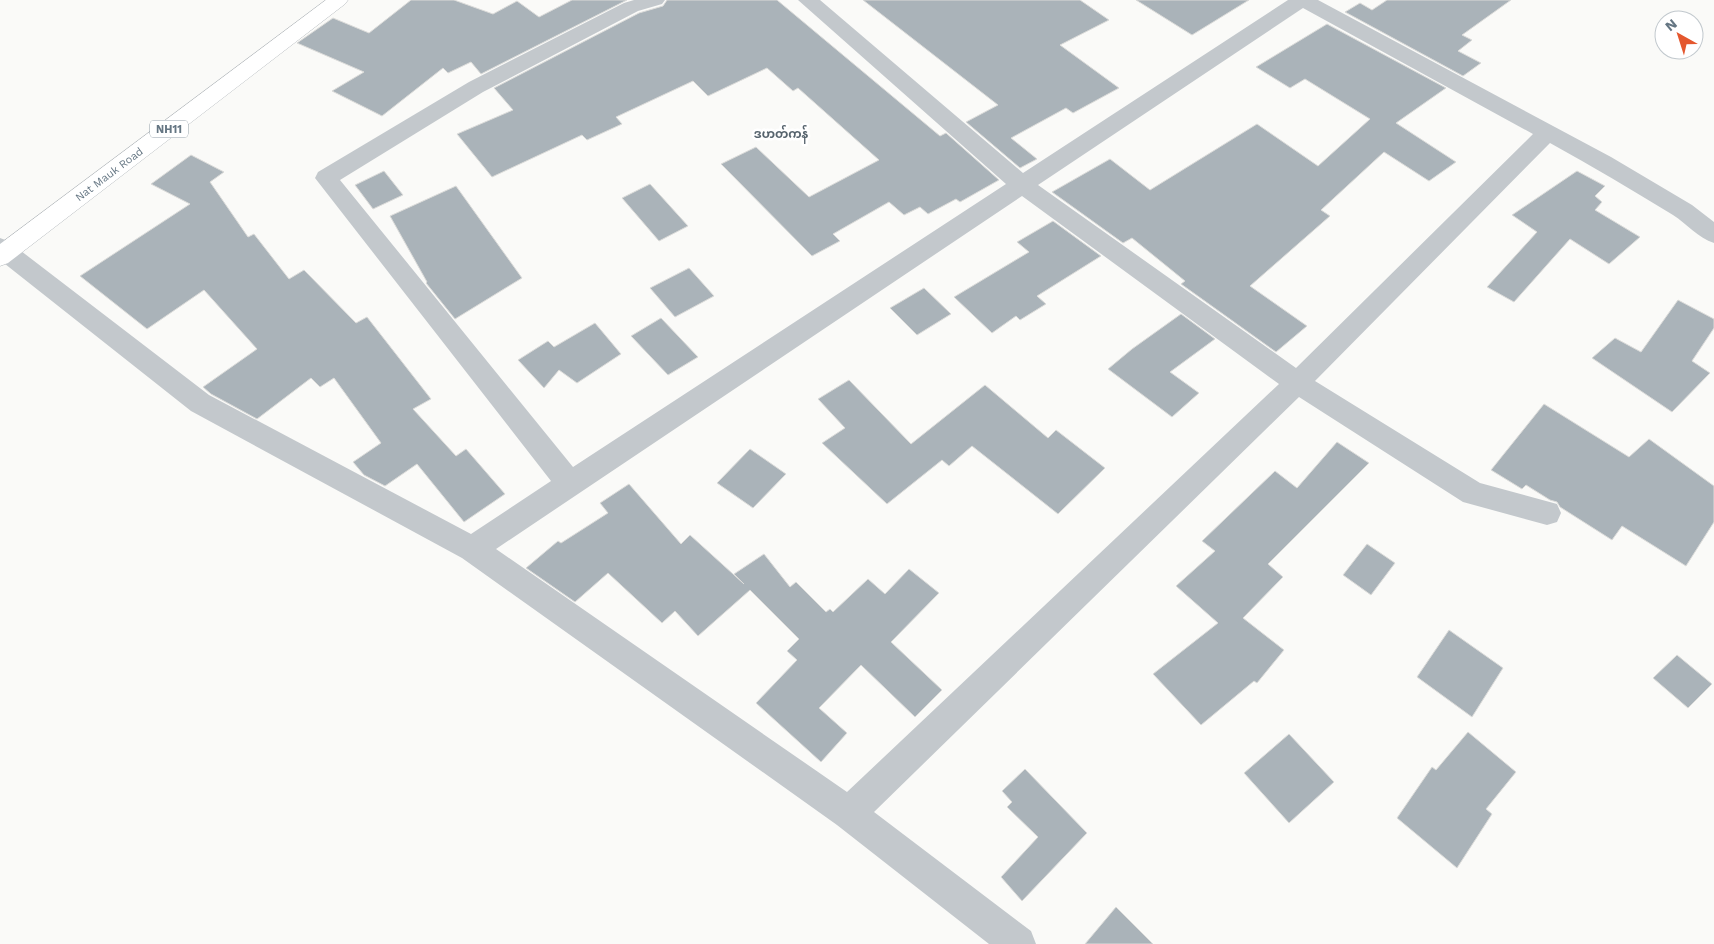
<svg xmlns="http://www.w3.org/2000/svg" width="1714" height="944" viewBox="0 0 1714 944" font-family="'Work Sans','Noto Sans Myanmar',sans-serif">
	<rect width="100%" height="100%" fill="#fafaf8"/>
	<!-- building -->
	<g fill="#aab3b9" stroke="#dcdcda">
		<path d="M411 0H454L493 14 517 1 539 17 572 0H627L481 74 471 62 448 73 443 68 382 116 332 91 364 72 297 43 333 18 369 33Z"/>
		<path d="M667 0H777L940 136 946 133 999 180 960 202 956 199 928 214 920 207 904 215 889 202 833 234 840 241 812 256 721 164 756 147 809 197 879 160 798 88 793 91 767 68 708 96 693 81 616 117 622 124 587 140 582 135 492 177 457 134 513 110 494 88 639 13 663 6Z"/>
		<path d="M863 0H1080L1109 20 1060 45 1119 88 1073 113 1066 108 1011 138 1037 159 1020 168 966 122 998 105Z"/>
		<path d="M1136 0H1249L1192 35Z"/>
		<path d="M1387 0H1511L1462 35 1472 40 1458 51 1481 63 1463 76 1345 12 1360 3 1372 10Z"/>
		<path d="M1327 24 1446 88 1396 123 1456 162 1429 181 1384 152 1321 210 1330 216 1250 286 1307 326 1276 352 1181 284 1185 281 1132 238 1123 243 1052 192 1110 159 1150 190 1257 124 1318 166 1370 119 1305 79 1290 88 1256 67Z"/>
		<path d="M191 155 224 172 210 182 248 237 254 234 289 279 304 270 356 323 367 317 431 399 413 409 456 456 466 449 505 494 464 522 417 464 385 486 364 475 353 462 381 443 334 378 320 387 311 378 257 419 211 394 203 387 257 349 204 290 147 329 80 276 190 204 151 184Z"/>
		<path d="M384 171 403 195 373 209 355 185Z"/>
		<path d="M1577 171 1605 186 1595 196 1602 202 1595 210 1640 237 1609 264 1570 239 1514 302 1487 287 1537 232 1512 215Z"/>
		<path d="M650 184 688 226 659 241 622 198Z"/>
		<path d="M456 186 522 278 455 319 426 283 427 282 390 216Z"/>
		<path d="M1053 221 1101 256 1037 296 1046 304 1020 320 1016 316 992 333 954 297 1029 252 1017 242Z"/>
		<path d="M689 268 714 296 675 317 650 288Z"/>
		<path d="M924 288 951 314 917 335 890 308Z"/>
		<path d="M1678 300 1714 319V328L1692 361 1710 373 1672 412 1592 358 1615 338 1641 352Z"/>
		<path d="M1181 314 1215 339 1170 372 1199 393 1172 417 1108 369 1132 349Z"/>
		<path d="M661 318 698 357 668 375 631 336Z"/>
		<path d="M595 323 621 354 577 383 559 370 544 388 518 360 548 341 554 347Z"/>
		<path d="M849 380 911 444 985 385 1048 438 1056 430 1105 468 1058 514 972 446 949 466 942 460 887 504 822 443 845 428 818 399Z"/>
		<path d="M1544 404 1629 457 1649 439 1714 486V522L1686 566 1622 526 1612 540 1560 507 1557 502 1550 500 1526 485 1522 489 1491 470Z"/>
		<path d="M1337 442 1369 463 1268 564 1283 577 1243 618 1284 650 1257 683 1254 681 1201 725 1153 674 1218 623 1176 586 1215 551 1202 541 1275 471 1297 488Z"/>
		<path d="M750 449 786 474 753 508 717 483Z"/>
		<path d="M629 484 681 544 690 535 744 584 734 574 764 554 790 587 796 582 826 612 830 609 833 612 868 579 885 594 909 569 939 593 891 642 942 690 915 717 861 665 819 708 847 733 821 762 756 703 797 660 787 651 799 639 750 590 698 636 675 611 662 623 608 573 575 602 526 568 558 541 561 543 608 513 600 503Z"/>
		<path d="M1367 544 1395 563 1371 595 1343 575Z"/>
		<path d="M1449 630 1503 668 1472 717 1417 677Z"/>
		<path d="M1677 655 1712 684 1688 708 1653 678Z"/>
		<path d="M1468 732 1516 772 1486 809 1492 814 1457 868 1397 818 1432 767 1436 770Z"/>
		<path d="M1289 734 1334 782 1289 823 1244 773Z"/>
		<path d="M1025 769 1087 833 1022 901 1001 877 1038 837 1007 807 1012 802 1002 791Z"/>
		<path d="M1116 907 1153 944H1085Z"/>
	</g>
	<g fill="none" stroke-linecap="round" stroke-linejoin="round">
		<defs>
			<path id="trunk" d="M326 0H348L345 4 8 263 0 266V244Z"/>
		</defs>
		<!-- trunk casing -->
		<use href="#trunk" stroke="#b4b9bd" stroke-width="1"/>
		<!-- minor -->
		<path fill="#c3c8cc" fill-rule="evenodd" d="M634 0H665L662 4 638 11 483 92 340 180 573 467 1006 184 798 0H820L1023 173 1288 0H1318L1611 157 1692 205 1714 222V243C1698 238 1687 224 1673 215 1632 190 1592 166 1550 143L1315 381 1480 483 1557 504 1561 513 1557 522 1547 525 1463 502 1299 397 874 812 1031 931 1036 944H989L837 825 462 558 191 411 0 260V238L8 241 209 395 471 534 551 481 315 178 318 172 469 82 624 3ZM1303 8 1533 134 1296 368 1038 185ZM1022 196 1279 384 847 792 496 549Z"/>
		<!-- trunk -->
		<use href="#trunk" fill="#fff" fill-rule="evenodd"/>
	</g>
	<g text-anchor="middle" stroke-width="5" stroke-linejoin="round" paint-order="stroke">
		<!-- shield labels -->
		<rect fill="#fff" stroke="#939fa8" stroke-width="1" x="150" y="120.5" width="38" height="17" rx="4"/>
		<g font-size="11" font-weight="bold" fill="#657683">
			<text x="169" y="133">NH11</text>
		</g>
		<!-- far-street labels -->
		<g font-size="11" fill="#657683" stroke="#fff">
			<text transform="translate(109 174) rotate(-37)" y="4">Nat Mauk Road</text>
		</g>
		<!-- far-quarter labels -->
		<g font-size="12" font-weight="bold" fill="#57646e" stroke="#fff">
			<text x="781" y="138">ဒဟတ်ကန်</text>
		</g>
	</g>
	<!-- north arrow -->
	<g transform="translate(1679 35) rotate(321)"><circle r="24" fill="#ffffff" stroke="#c1c8cd"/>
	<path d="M0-4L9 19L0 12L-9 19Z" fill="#e4572e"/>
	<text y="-8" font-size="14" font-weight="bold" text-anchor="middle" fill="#657683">N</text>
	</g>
</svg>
